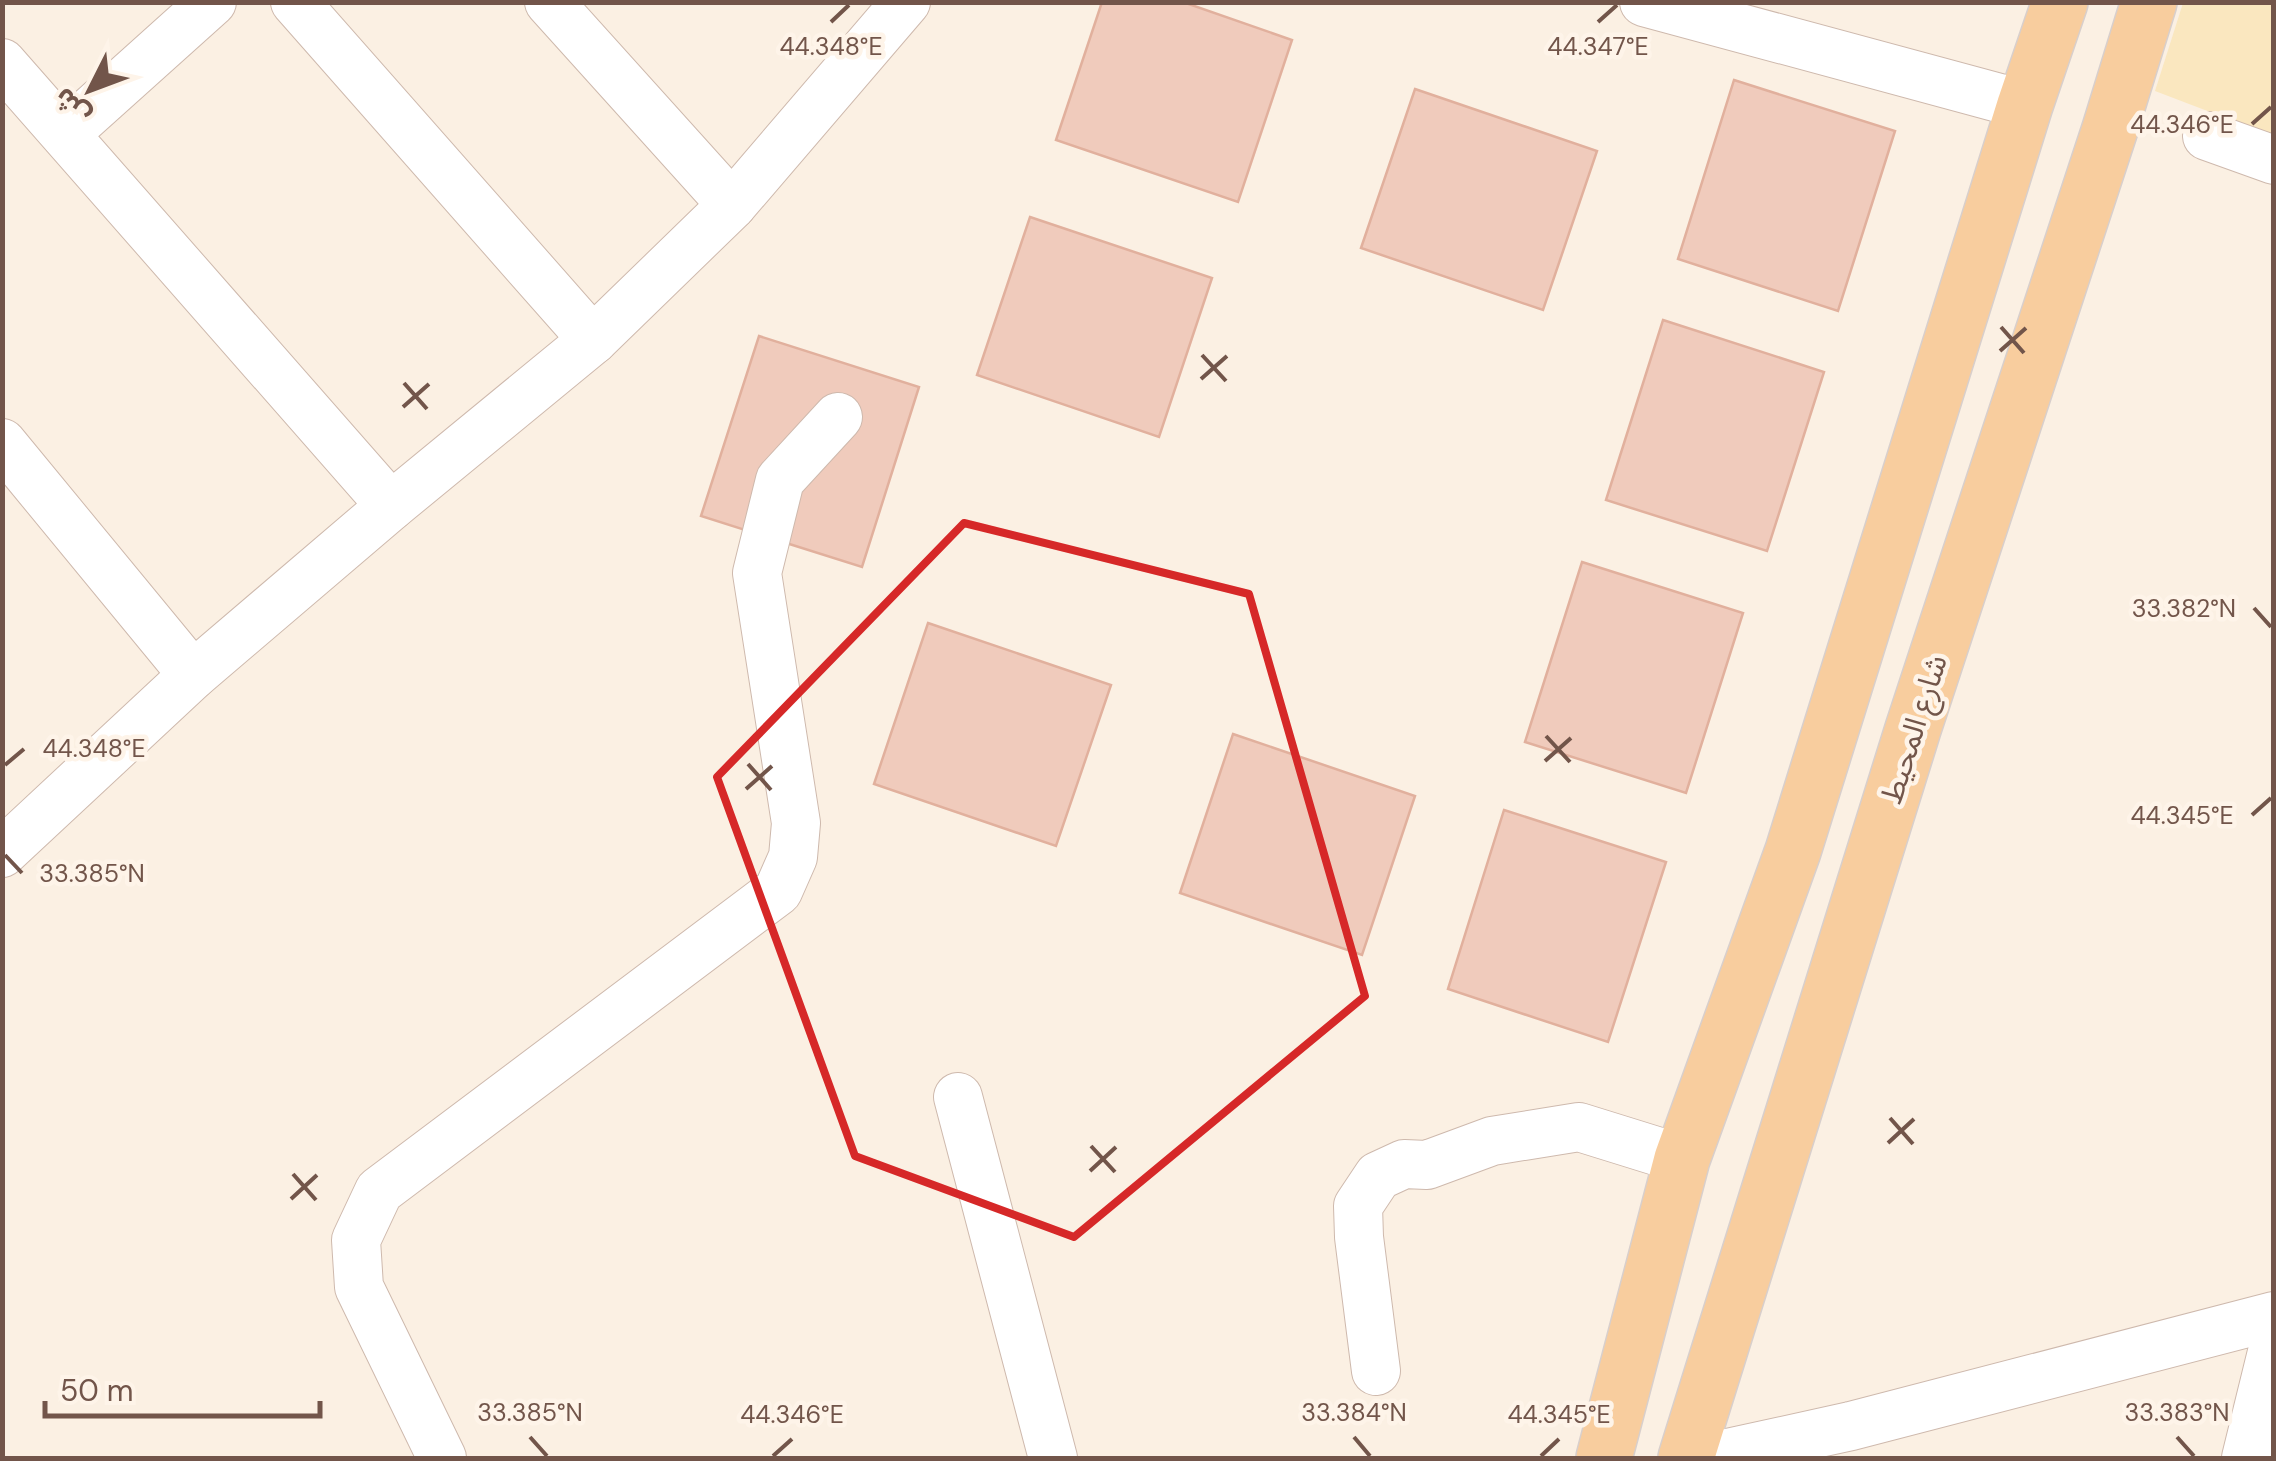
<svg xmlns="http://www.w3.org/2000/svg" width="2276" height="1461" viewBox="0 0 2276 1461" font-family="'DM Sans','Noto Sans Arabic',sans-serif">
	<rect width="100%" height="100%" fill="#fbf0e3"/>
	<!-- sand -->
	<path fill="#fae7bf" d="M2183 3H2273V136L2155 91Z"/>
	<!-- building -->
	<g fill="#f0cbbc" stroke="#e1b09d" stroke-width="2.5">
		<path d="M1102 2H1183L1292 40 1238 202 1056 140Z"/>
		<path d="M1734 80 1895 131 1838 311 1678 259Z"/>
		<path d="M1415 89 1597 151 1543 310 1361 248Z"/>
		<path d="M1030 217 1212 278 1159 437 977 375Z"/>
		<path d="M1663 320 1824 372 1767 551 1606 500Z"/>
		<path d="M759 336 919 387 862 567 701 516Z"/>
		<path d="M1582 562 1743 613 1686 793 1525 742Z"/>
		<path d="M928 623 1111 685 1056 846 874 784Z"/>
		<path d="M1233 734 1415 796 1362 955 1180 893Z"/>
		<path d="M1504 810 1666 862 1608 1042 1448 989Z"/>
	</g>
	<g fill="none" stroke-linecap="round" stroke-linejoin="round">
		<defs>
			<g id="minor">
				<path d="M295 2 593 340"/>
				<path d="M549 2 732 205"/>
				<path d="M1644 2 2025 105"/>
				<path d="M2 63 391 506"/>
				<path d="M65 134 212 2"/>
				<path d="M2207 136 2274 160"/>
				<path d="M2 443 193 675"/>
				<path d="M2 853 193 675 391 506 593 340 732 205 906 2"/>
				<path d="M958 1097 1053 1458"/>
				<path d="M1376 1371 1359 1237 1358 1206 1378 1176 1404 1164 1427 1165 1492 1141 1579 1127 1682 1159"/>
				<path d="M442 1458 359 1287 356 1240 379 1191 778 891 793 857 796 823 757 573 780 480 838 417"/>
				<path d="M1705 1458 1851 1426 2274 1316"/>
				<path d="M2246 1458 2274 1344"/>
			</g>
			<g id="major">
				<path d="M1604 1458 1682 1159 1793 851 2025 105 2060 2"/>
				<path d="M1686 1458 1913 729 2110 129 2149 2"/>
			</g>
		</defs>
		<!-- minor casing -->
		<use href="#minor" stroke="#ceb9ad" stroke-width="50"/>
		<!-- major casing -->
		<use href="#major" stroke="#d8cfcc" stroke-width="58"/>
		<!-- minor -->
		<use href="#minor" stroke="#fff" stroke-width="48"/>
		<!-- major -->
		<use href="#major" stroke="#f8cd9e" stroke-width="55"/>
	</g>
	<!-- marked area -->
	<path fill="none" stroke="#d62828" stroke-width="8" stroke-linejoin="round" d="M964 523 1249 594 1365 996 1074 1237 855 1156 717 777Z"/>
	<!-- ticks -->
	<path fill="none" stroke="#72554a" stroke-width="4" d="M831 22 849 5M1598 22 1617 5M2252 124 2271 107M2001 327 2024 353M2000 351 2026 328M1202 355 1226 381M1201 379 1227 356M404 383 427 409M403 407 429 384M2254 608 2271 627M1546 736 1570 762M1545 761 1571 738M748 764 771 790M5 765 24 749M746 789 772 766M2252 815 2271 798M5 855 22 873M1890 1118 1913 1144M1888 1143 1914 1119M1091 1146 1115 1172M1090 1171 1116 1147M293 1174 316 1200M291 1199 317 1175M530 1437 547 1456M1354 1437 1370 1456M2177 1437 2194 1456M773 1456 792 1439M1541 1456 1559 1439"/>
	<g text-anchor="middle" stroke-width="9" stroke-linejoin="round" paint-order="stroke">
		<!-- street labels -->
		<g font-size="30" fill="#72554a" stroke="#fef4e9">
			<text transform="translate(1914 729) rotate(-72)" y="10">شارع المحيط</text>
		</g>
	</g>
	<g font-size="25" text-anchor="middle" fill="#72554a" stroke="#fef4e9" stroke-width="9" stroke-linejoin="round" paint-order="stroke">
		<text x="831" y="55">44.348°E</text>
		<text x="1598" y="55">44.347°E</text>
		<text x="2182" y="133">44.346°E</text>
		<text x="2184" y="617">33.382°N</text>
		<text x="94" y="757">44.348°E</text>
		<text x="2182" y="824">44.345°E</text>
		<text x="92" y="882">33.385°N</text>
		<text x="530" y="1421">33.385°N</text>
		<text x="1354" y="1421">33.384°N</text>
		<text x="2177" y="1421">33.383°N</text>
		<text x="792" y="1423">44.346°E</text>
		<text x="1559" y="1423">44.345°E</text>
	</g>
	<!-- border -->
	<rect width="2276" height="1461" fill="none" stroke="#72554a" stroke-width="10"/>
	<!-- north arrow -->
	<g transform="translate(90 90) rotate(228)" stroke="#fef4e9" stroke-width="8" paint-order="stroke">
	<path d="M0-8L18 38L0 25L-18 38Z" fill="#72554a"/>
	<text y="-15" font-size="28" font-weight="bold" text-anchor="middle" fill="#72554a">ش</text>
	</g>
	<!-- scale -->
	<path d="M45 1401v15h275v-15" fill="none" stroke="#72554a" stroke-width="5"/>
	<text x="60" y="1401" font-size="30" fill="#72554a" stroke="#fef4e9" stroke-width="8" paint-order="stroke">50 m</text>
</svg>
